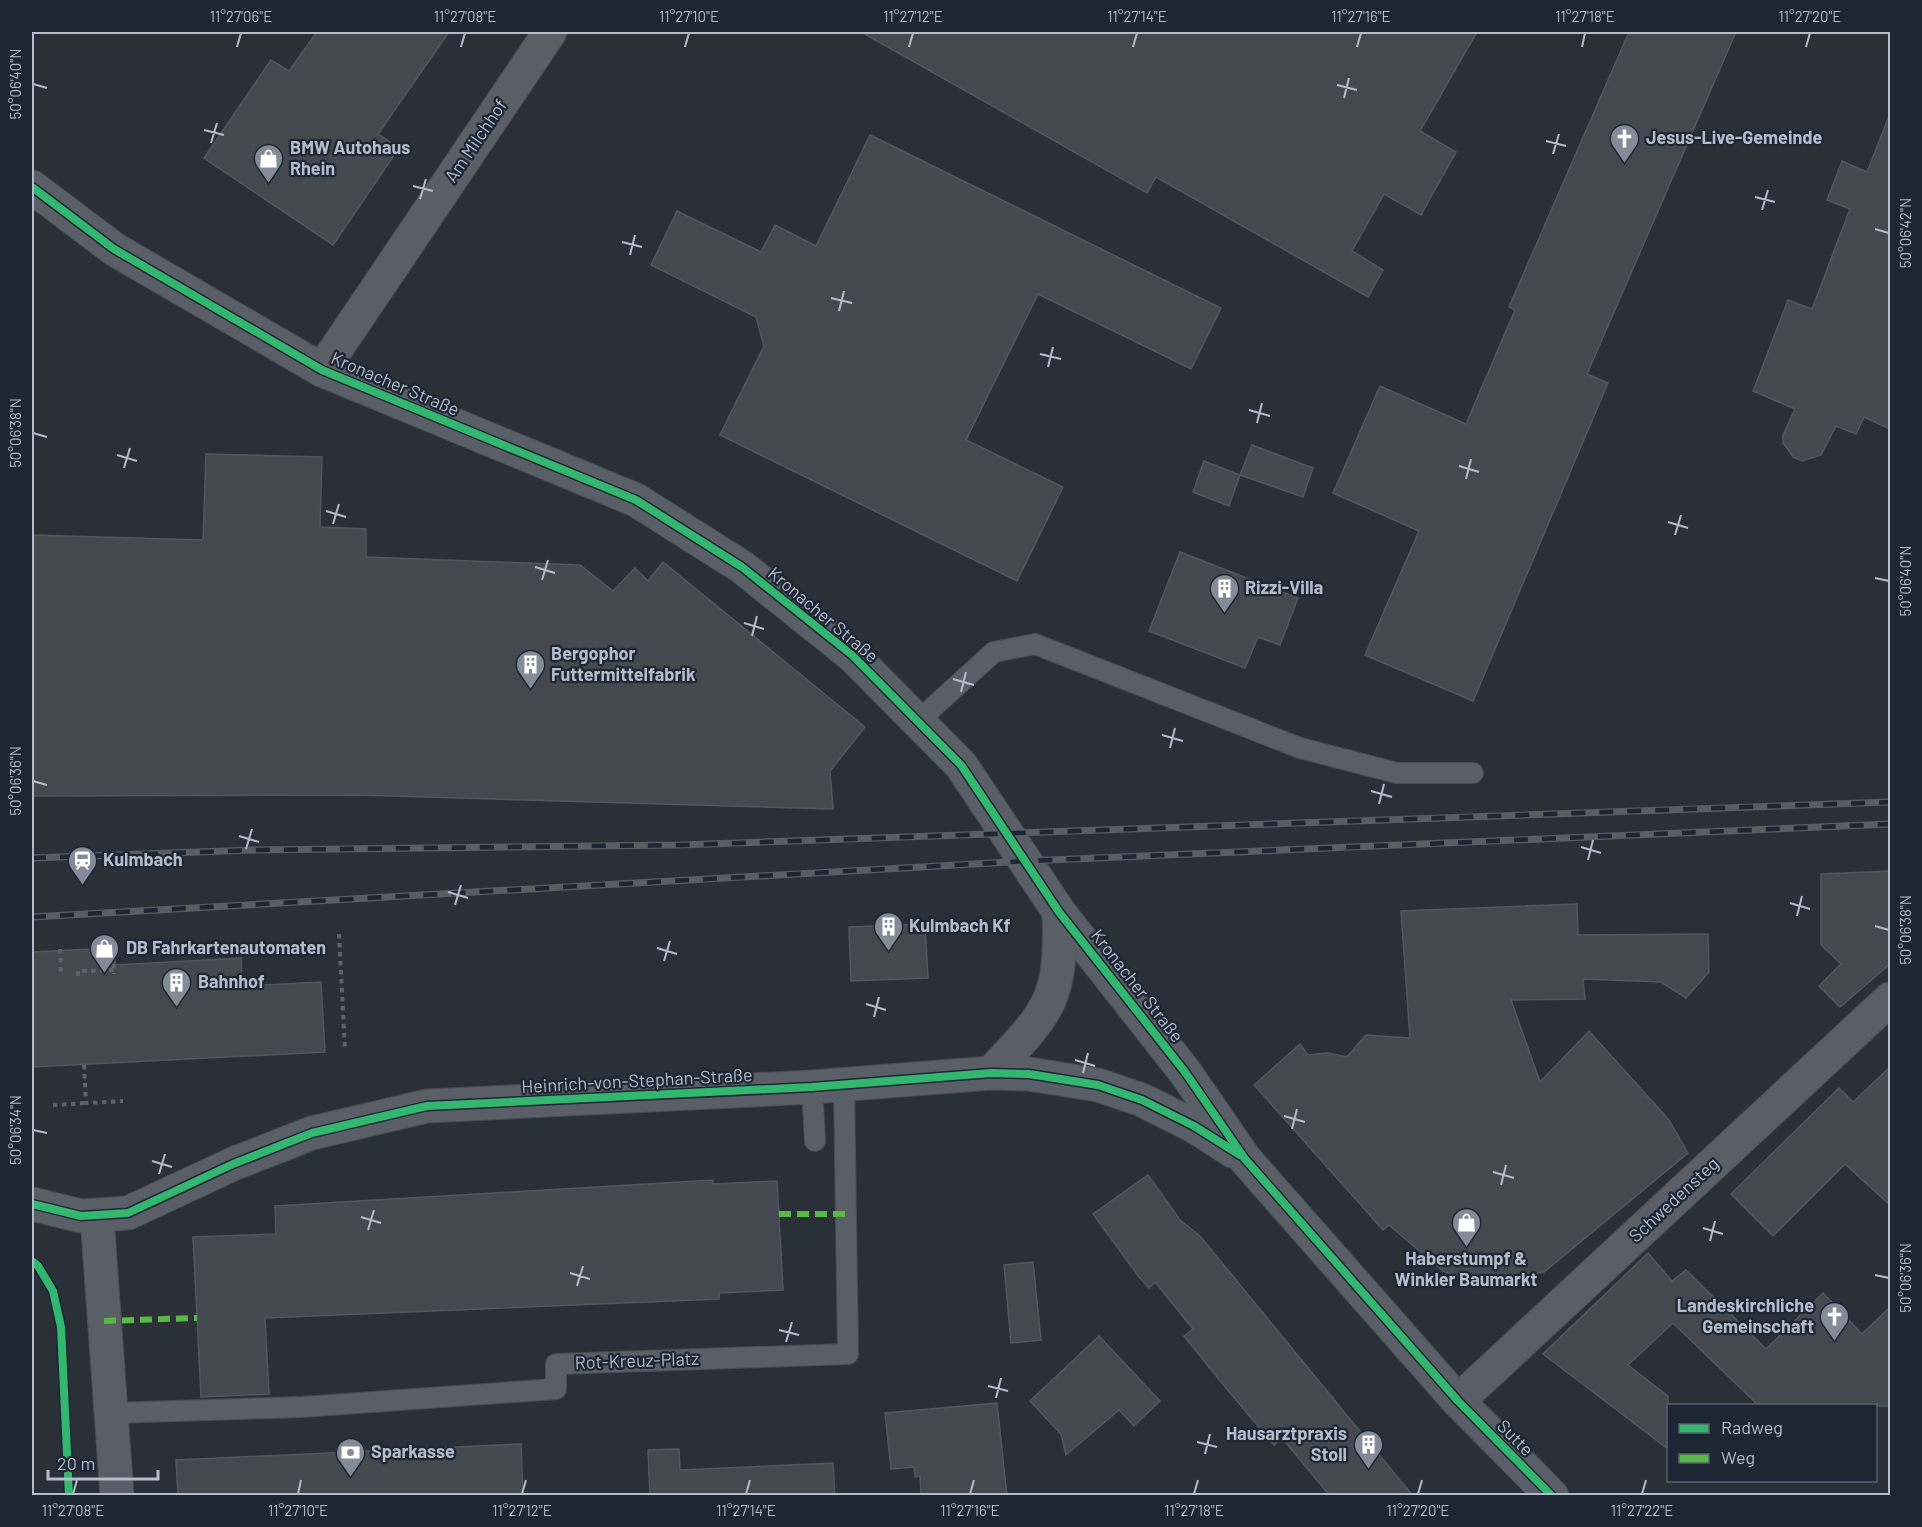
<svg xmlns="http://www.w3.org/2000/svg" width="1922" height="1527" viewBox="0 0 1922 1527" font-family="Barlow,sans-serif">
	<rect width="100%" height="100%" fill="#2a3038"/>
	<!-- building -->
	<g fill="#444950" stroke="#52575f" stroke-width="1.5">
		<path d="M317 32H449L378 134 399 148 333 245 204 158 271 60 289 71Z"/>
		<path d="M861 32H1477L1420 131 1456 152 1421 215 1384 194 1352 251 1383 270 1368 297 1156 177 1147 193Z"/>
		<path d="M1629 32H1736L1587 374 1608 383 1473 701 1365 655 1419 531 1333 493 1380 386 1466 424 1515 310 1509 307Z"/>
		<path d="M1889 116 1890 429 1864 417 1856 434 1836 426 1821 455 1802 461 1793 457 1783 443V435L1795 409 1753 391 1788 300 1812 309 1850 209 1827 200 1842 161 1867 172Z"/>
		<path d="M870 135 1221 308 1191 369 1038 294 966 440 1063 487 1017 581 720 435 764 346 756 317 651 265 677 211 761 252 775 225 816 246Z"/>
		<path d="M1252 445 1313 468 1303 497 1240 475Z"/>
		<path d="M206 454 322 457 320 527 366 529V557L580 565 613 591 635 568 648 581 663 562 865 727 830 771 833 809 359 795 32 796V535L203 540Z"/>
		<path d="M1204 461 1240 475 1229 506 1193 492Z"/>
		<path d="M1180 552 1298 598 1280 645 1258 637 1245 668 1149 631Z"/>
		<path d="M1890 871V964L1840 1007 1819 986 1841 964 1821 945V874Z"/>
		<path d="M1577 904 1578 935 1708 934 1709 972 1686 998 1661 982 1583 979 1585 999 1511 1000 1540 1082 1589 1031 1669 1120 1688 1153 1544 1272 1474 1284 1443 1271 1389 1225 1383 1230 1254 1085 1300 1044 1308 1055 1328 1053 1347 1057 1366 1035 1410 1038 1401 911Z"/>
		<path d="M925 924 928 978 851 981 849 927Z"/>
		<path d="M114 948 115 965 241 958 242 986 321 982 325 1052 32 1067V952Z"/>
		<path d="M1890 1067V1205L1845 1164 1773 1236 1731 1194 1839 1088 1853 1102Z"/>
		<path d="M1148 1175 1180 1220 1200 1236 1413 1496H1330L1282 1438 1274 1445 1226 1388 1184 1336 1193 1329 1155 1282 1149 1288 1139 1277 1093 1214Z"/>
		<path d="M713 1180V1184L777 1181 783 1290 719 1293V1299L265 1318 269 1394 201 1397 193 1237 276 1234 275 1206Z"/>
		<path d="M1648 1253 1672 1281 1686 1270 1766 1349 1823 1293 1862 1334 1890 1307V1406H1759L1673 1323 1628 1365 1668 1396V1449L1543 1354Z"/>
		<path d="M1033 1262 1041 1340 1011 1343 1004 1265Z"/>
		<path d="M1099 1336 1160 1401 1134 1426 1119 1410 1066 1455 1061 1434 1030 1401Z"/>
		<path d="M997 1403 1007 1496H921L920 1476 915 1477 914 1467 891 1469 885 1413Z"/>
		<path d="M521 1444 523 1496H178L176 1460Z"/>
		<path d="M679 1449 680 1470 833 1463 835 1496H650L648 1450Z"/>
	</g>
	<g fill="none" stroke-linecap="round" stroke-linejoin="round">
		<defs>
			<g id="service">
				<path d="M919 720 994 652 1035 644 1300 748 1397 773H1473"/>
				<path d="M812 1087 815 1141"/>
				<path d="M111 1413 302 1407 556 1389V1364L848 1354 844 1084"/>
			</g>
			<g id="minor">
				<path d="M322 370 550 32"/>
				<path d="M97 1217 117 1496"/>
			</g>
			<g id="tertiary">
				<path d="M32 187 114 249 322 370 636 500 742 567 852 655 961 765 1059 912 1185 1072 1245 1159 1458 1401 1552 1496"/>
				<path d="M991 1073C1050 1010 1062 1001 1059 912"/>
				<path d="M32 1204 81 1216 128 1213 233 1164 312 1133 427 1106 812 1087 991 1073 1029 1074 1098 1085 1142 1100 1194 1126 1233 1151"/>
				<path d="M1458 1401 1890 999"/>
			</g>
		</defs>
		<!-- service casing -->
		<use href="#service" stroke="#484c53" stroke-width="22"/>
		<!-- minor casing -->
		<use href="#minor" stroke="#484c53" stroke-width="35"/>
		<!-- tertiary casing -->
		<use href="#tertiary" stroke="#484c53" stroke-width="35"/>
		<!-- path -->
		<g stroke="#5d636a" stroke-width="4" stroke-dasharray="4.5 4.5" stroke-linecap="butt">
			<path d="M339 934 345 1050"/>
			<path d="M113 946 114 974"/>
			<path d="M60 949 61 973"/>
			<path d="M78 976V971L114 970"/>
			<path d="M84 1065 86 1103 123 1101"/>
			<path d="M53 1105 86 1103"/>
		</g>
		<!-- service -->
		<use href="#service" stroke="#5a5e66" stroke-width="20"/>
		<!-- minor -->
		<use href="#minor" stroke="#5a5e66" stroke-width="33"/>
		<!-- tertiary -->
		<use href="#tertiary" stroke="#5a5e66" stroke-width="33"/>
		<defs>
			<g id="rail">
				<path d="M32 858 253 850 680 845 1890 802"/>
				<path d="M32 917 1027 861 1890 824"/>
			</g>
		</defs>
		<!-- rail casing -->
		<use href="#rail" stroke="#595d64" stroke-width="7"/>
		<!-- rail -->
		<use href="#rail" stroke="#1d2633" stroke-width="4.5" stroke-dasharray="14" stroke-linecap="butt"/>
		<!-- quiet -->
		<g stroke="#58b947" stroke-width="6" stroke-dasharray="12 6" stroke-linecap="butt">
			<path d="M779 1214H846"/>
			<path d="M104 1321 197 1318"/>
		</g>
		<defs>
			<g id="cycleway">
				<path d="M32 187 114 249 322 370 636 500 742 567 852 655 961 765 1059 912 1185 1072 1245 1159 1458 1401 1552 1496"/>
				<path d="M32 1204 81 1216 128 1213 233 1164 312 1133 427 1106 812 1087 991 1073 1029 1074 1098 1085 1142 1100 1194 1126 1240 1155"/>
				<path d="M32 1261 38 1266 53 1291 61 1327 69 1496"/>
			</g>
		</defs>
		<!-- cycleway casing -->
		<use href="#cycleway" stroke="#1d2633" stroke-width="11"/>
		<!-- cycleway -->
		<use href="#cycleway" stroke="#33b770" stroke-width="8"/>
	</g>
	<!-- ticks -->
	<path fill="none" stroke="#b4bcc9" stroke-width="2" d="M237 47 241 33M461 47 465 33M685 47 689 33M909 47 913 33M1133 47 1137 33M1357 47 1361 33M1582 47 1585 33M1806 47 1810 33M33 84 47 88M1337 85 1357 90M1344 98 1349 78M204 130 224 135M1546 141 1566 146M211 143 217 123M1553 154 1559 134M413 186 433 191M1755 197 1775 202M420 199 426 179M1762 210 1768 190M1875 229 1889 233M622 242 642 247M630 255 635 235M831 298 852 303M839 311 844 291M1040 354 1061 359M1048 367 1053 347M1249 410 1270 416M1257 423 1262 403M33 433 47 437M117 455 137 461M1459 466 1479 472M124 468 130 448M1466 479 1471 459M326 511 346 517M1668 522 1688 528M333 524 339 504M1675 535 1681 515M535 567 555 573M1875 578 1889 581M542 580 548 560M744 623 764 629M752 636 757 616M953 679 974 685M961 692 966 672M1162 735 1183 741M1170 748 1175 728M33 781 47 785M1371 791 1392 797M1379 804 1384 784M239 836 259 842M1581 847 1601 853M246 849 252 829M1588 860 1593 840M448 892 468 898M1790 903 1810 909M455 905 461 885M1797 916 1802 896M1875 926 1889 930M657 948 677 954M664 961 670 941M866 1004 886 1010M874 1017 879 997M1075 1060 1095 1066M1083 1073 1088 1053M1284 1116 1305 1122M1292 1129 1297 1109M33 1130 47 1133M152 1161 172 1167M1493 1172 1514 1178M159 1174 165 1154M1501 1185 1506 1165M361 1217 381 1223M1703 1228 1723 1234M368 1230 374 1210M1710 1241 1715 1221M570 1273 590 1279M1875 1275 1889 1278M577 1286 583 1266M779 1330 799 1335M786 1342 792 1322M988 1386 1008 1391M996 1398 1001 1378M1197 1442 1217 1447M1205 1454 1210 1434M73 1494 77 1480M298 1494 301 1480M522 1494 526 1480M746 1494 750 1480M970 1494 974 1480M1194 1494 1198 1480M1418 1494 1422 1480M1642 1494 1646 1480"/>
	<!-- icons -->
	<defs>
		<symbol id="church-pin" viewBox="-11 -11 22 30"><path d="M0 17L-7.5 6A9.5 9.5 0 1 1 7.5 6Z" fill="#848b96" stroke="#1d2633"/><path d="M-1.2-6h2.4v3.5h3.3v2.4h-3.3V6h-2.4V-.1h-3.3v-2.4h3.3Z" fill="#fff"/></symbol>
		<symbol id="shop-pin" viewBox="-11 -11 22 30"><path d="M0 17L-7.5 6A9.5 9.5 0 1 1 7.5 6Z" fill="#848b96" stroke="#1d2633"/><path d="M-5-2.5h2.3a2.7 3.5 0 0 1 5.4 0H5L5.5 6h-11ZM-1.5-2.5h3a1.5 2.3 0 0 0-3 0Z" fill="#fff"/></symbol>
		<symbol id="building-pin" viewBox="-11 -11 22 30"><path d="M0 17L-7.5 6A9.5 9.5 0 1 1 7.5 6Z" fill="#848b96" stroke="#1d2633"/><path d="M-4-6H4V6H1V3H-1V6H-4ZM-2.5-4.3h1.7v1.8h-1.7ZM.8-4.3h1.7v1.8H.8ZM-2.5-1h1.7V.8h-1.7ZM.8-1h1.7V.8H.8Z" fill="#fff"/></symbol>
		<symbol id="station-pin" viewBox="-11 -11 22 30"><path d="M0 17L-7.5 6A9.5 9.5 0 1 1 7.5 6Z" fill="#848b96" stroke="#1d2633"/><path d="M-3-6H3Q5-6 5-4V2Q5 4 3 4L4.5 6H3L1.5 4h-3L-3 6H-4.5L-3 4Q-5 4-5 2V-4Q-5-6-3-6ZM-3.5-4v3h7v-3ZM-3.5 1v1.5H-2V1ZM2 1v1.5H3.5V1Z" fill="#fff"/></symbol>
		<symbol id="bank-pin" viewBox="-11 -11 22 30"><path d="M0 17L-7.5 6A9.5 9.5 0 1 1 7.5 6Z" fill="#848b96" stroke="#1d2633"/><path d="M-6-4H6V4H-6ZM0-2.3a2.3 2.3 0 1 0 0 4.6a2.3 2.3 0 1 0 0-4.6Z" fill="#fff"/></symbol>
	</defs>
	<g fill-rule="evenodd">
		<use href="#church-pin" x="1608" y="122" width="33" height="45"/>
		<use href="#shop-pin" x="252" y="142" width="33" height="45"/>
		<use href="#building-pin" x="1208" y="572" width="33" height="45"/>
		<use href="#building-pin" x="514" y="648" width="33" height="45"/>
		<use href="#station-pin" x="66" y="844" width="33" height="45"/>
		<use href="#building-pin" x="872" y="910" width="33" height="45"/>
		<use href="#shop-pin" x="88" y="932" width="33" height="45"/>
		<use href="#building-pin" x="160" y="966" width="33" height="45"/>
		<use href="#shop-pin" x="1450" y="1206" width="33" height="45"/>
		<use href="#church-pin" x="1818" y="1300" width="33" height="45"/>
		<use href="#building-pin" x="1352" y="1428" width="33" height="45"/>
		<use href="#bank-pin" x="334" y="1436" width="33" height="45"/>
	</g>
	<g text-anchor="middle" stroke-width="4.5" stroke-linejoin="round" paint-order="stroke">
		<!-- poi labels -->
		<g font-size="18" font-weight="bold" fill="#b4bcc9" stroke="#1d2633" text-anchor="start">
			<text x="1646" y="144">Jesus-Live-Gemeinde</text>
			<text x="290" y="154">BMW Autohaus<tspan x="290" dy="21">Rhein</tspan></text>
			<text x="1245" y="594">Rizzi-Villa</text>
			<text x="551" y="660">Bergophor<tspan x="551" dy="21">Futtermittelfabrik</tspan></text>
			<text x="103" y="866">Kulmbach</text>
			<text x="909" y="932">Kulmbach Kf</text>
			<text x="126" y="954">DB Fahrkartenautomaten</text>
			<text x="198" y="988">Bahnhof</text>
			<text x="1466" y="1265" text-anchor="middle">Haberstumpf &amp;<tspan x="1466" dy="21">Winkler Baumarkt</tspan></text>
			<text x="1814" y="1312" text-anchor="end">Landeskirchliche<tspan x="1814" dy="21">Gemeinschaft</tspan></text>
			<text x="1347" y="1440" text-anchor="end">Hausarztpraxis<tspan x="1347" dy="21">Stoll</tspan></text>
			<text x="371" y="1458">Sparkasse</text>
		</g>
		<!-- street labels -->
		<g font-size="18" fill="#b4bcc9" stroke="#1d2633">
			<text transform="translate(476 141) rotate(-56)" y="6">Am Milchhof</text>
			<text transform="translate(395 384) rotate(23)" y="6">Kronacher Straße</text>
			<text transform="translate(823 615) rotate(40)" y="6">Kronacher Straße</text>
			<text transform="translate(1137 986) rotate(52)" y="6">Kronacher Straße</text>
			<text transform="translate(637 1081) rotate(-3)" y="6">Heinrich-von-Stephan-Straße</text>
			<text transform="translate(1674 1200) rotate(-43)" y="6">Schwedensteg</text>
			<text transform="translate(637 1361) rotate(-2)" y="6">Rot-Kreuz-Platz</text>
			<text transform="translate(1515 1438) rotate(45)" y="6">Sutte</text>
		</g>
	</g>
	<!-- border -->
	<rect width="1922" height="1527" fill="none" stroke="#1d2633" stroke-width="66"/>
	<!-- legend -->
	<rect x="1667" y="1404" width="210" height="78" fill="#1d2633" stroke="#59626f" stroke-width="1.5"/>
	<rect x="1679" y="1424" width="30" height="9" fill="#33b770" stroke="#59626f" stroke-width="1.5"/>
	<text x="1721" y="1434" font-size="18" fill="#b4bcc9">Radweg</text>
	<rect x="1679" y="1454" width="30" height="9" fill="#58b947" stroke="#59626f" stroke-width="1.5"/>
	<text x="1721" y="1464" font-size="18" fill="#b4bcc9">Weg</text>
	<!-- scale -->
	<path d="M48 1470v9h110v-9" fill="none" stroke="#b4bcc9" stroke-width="3"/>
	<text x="57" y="1470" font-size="18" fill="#b4bcc9" stroke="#1d2633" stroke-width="4.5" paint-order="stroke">20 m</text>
	<rect x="33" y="33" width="1856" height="1461" fill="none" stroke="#b4bcc9" stroke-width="2"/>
	<g font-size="15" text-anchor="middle" fill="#b4bcc9">
		<text x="241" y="22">11°27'06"E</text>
		<text x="465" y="22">11°27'08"E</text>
		<text x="689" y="22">11°27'10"E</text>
		<text x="913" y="22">11°27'12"E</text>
		<text x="1137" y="22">11°27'14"E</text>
		<text x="1361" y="22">11°27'16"E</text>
		<text x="1585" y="22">11°27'18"E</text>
		<text x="1810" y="22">11°27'20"E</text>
		<text transform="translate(16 84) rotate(-90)" y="5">50°06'40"N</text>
		<text transform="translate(1906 233) rotate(-90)" y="5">50°06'42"N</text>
		<text transform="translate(16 433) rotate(-90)" y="5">50°06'38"N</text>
		<text transform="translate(1906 581) rotate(-90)" y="5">50°06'40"N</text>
		<text transform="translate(16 781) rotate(-90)" y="5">50°06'36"N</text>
		<text transform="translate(1906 930) rotate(-90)" y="5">50°06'38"N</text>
		<text transform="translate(16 1130) rotate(-90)" y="5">50°06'34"N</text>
		<text transform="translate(1906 1278) rotate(-90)" y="5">50°06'36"N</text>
		<text x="73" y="1516">11°27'08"E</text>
		<text x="298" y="1516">11°27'10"E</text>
		<text x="522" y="1516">11°27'12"E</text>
		<text x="746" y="1516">11°27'14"E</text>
		<text x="970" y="1516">11°27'16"E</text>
		<text x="1194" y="1516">11°27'18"E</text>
		<text x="1418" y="1516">11°27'20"E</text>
		<text x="1642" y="1516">11°27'22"E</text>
	</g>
</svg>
